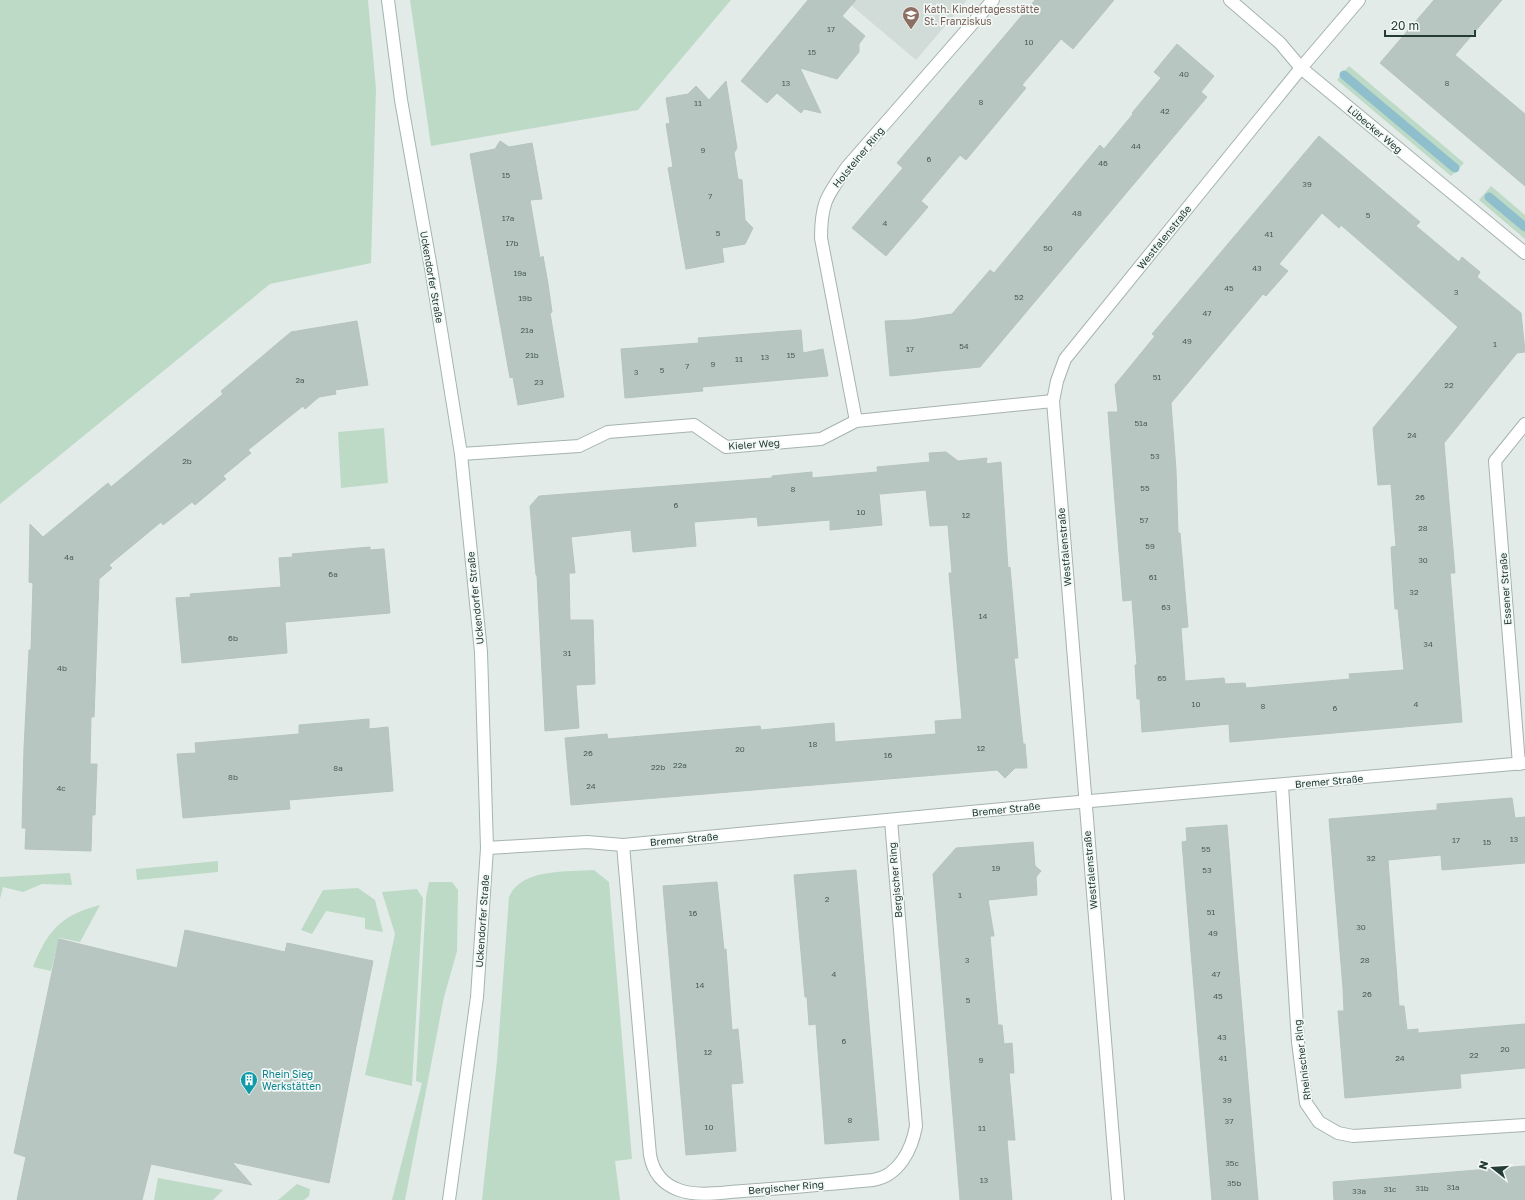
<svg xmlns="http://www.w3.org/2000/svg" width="1525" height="1200" viewBox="0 0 1525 1200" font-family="'Golos Text',sans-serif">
	<rect width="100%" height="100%" fill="#e2ebe8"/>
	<!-- built -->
	<path fill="#d1dbd7" d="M845 0H967L916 60Z"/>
	<!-- green -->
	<g fill="#bddac7">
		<path d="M0 0H368L376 89 371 263 270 284 0 504Z"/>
		<path d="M410 0H731L638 110 431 146Z"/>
		<path d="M1349 66 1464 163 1451 176 1337 80Z"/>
		<path d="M1491 186 1525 215V239L1479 200Z"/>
		<path d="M384 428 388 483 341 488 338 432Z"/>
		<path d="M218 861V872L137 880 136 869Z"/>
		<path d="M594 870 609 882 632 1159 615 1161 620 1200H482L497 1061 509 897C521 868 568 872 594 870Z"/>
		<path d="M70 873 72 885 42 884 23 892 3 887 0 899V877Z"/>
		<path d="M429 882H452L458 890 457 951 444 997 405 1200H392L422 1083 416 1081 426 897Z"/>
		<path d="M358 888 375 900 383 932 365 929V918L326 911 312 934 301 930 323 890Z"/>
		<path d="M417 889 423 898 412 1086 365 1075 395 934 382 892Z"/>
		<path d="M100 905 80 942 59 938 51 971 33 967C48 930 61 915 100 905Z"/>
		<path d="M158 1178 223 1190 213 1200H154Z"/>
		<path d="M297 1184 310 1189 309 1196 304 1200H278Z"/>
	</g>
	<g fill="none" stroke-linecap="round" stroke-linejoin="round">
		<!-- stream -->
		<g stroke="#8fbecc" stroke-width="9">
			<path d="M1344 75 1455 168"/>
			<path d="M1489 197 1525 227"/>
		</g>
	</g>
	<!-- building -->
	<g fill="#b8c6c1" stroke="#b5c4bf" fill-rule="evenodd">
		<path d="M808 0H856L842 16 865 36 859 44V52L837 79 800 68 821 113 804 109 801 113 777 93 767 103 741 81Z"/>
		<path d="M1035 0H1114L1073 49 1061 39 1022 85 1026 88 966 160 960 155 921 201 928 207 886 256 852 228 903 168 897 163Z"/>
		<path d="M1434 0H1502L1455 55 1525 114V186L1380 63Z"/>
		<path d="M1177 44 1214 76 1201 92 1207 97 980 367 890 376 885 321 912 320 952 314 990 270 994 273 1100 145 1104 149 1133 114 1132 113 1161 78 1154 72Z"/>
		<path d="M726 81 737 148 734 153 738 179 742 180 745 220 753 228 745 244 722 248 724 262 686 269 668 168 673 167 666 124 670 123 666 98 688 94 696 86 709 100Z"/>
		<path d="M1319 136 1420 222 1416 226 1459 262 1462 257 1480 272 1477 277 1521 313 1525 352 1517 353 1444 443 1455 573H1450L1462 722 1230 742 1229 724 1142 732 1140 699H1137L1135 665H1137L1132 600 1123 601 1116 515 1108 412H1118L1115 385 1155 336 1152 334ZM1322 213 1339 228 1341 225 1458 327 1373 428 1378 485 1391 484 1396 546 1391 547 1395 609H1398L1404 670 1349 674 1350 679 1246 688 1245 683 1225 684 1224 678 1185 681 1181 628 1188 627 1180 533H1178L1176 470 1171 403 1263 294 1266 296 1288 271 1279 264Z"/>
		<path d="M500 141 509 147 532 143 542 199 530 200 540 258 543 256 548 284 552 312 550 313 564 397 518 405 513 377 510 378 470 154 495 149Z"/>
		<path d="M357 321 368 385 335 390 336 394 319 397 305 409 303 406 248 450 251 453 223 476 226 479 195 505 192 502 163 525 161 522 109 565 112 568 99 579 94 717H91L90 764H97L95 815H92L91 851 25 849 26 828H22L24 748 29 650H31L33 583 29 582 30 524 43 537 108 483 111 487 223 394 221 391 291 332Z"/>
		<path d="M801 330 803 353 823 349 828 376 702 387 703 391 625 398 621 349 699 343 698 338Z"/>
		<path d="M946 452 958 461 987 458 986 464 1001 462 1008 568 1010 567 1018 658H1014L1023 744H1025L1027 768H1015L1005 778 997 770 571 805 565 738 607 734 608 739 760 726 761 730 834 723 835 742 936 734 935 721 962 719 949 573H952L948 525 930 526 926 490 880 494 877 467 930 462 929 453Z"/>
		<path d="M812 472V478L877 472 882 525 830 530V520L758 526 757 517 694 522 696 546 633 552 631 530 571 537 575 573H569L570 620H593L595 684 576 685 579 728 545 731 537 575H536L530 506 539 496 772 478V476Z"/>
		<path d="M370 547V550L384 549 390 613 285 622 287 653 182 663 176 598 191 597 190 594 281 587 279 558 293 557 292 554Z"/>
		<path d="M369 719V729L388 727 393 791 289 800 290 809 183 818 177 754 196 753 195 743 299 734V725Z"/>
		<path d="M1512 798 1515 818 1525 817V863L1442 870 1441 855 1388 860 1399 1006H1404L1407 1030 1418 1029V1033L1525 1024V1068L1460 1074 1461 1088 1345 1098 1338 1011H1344L1343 988 1329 819 1437 810V804Z"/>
		<path d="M1227 825 1237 951 1258 1200H1212L1192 964 1182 842 1187 841 1186 828Z"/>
		<path d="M1033 842 1035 866 1041 871 1036 877 1037 895 988 900 994 936H990L998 1025H1002L1004 1044 1012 1043 1014 1073H1009L1015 1140H1007L1012 1200H960L933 874 956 848Z"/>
		<path d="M856 870 879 1140 825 1144 816 1024 809 1025 807 997H805L794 875Z"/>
		<path d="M717 882 724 950 726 949 732 1030 738 1029 743 1083 731 1084 736 1151 686 1155 663 886Z"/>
		<path d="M185 930 285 952 287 943 373 961 329 1183 232 1162 252 1185 151 1164 142 1200H17L26 1157 14 1153 59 939 177 968Z"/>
		<path d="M1525 1166V1200H1334L1333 1182Z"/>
	</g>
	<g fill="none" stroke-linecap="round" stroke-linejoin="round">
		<defs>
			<g id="street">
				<path d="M1230 0 1280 43 1301 68 1525 253"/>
				<path d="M856 421 821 238C821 202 827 196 847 167L993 0"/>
				<path d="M461 454 579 446 608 432 694 425 726 447 821 439 856 421 1053 401"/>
				<path d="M1519 764 1495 461 1525 424"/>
				<path d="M1282 785 1298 1042 1306 1103 1319 1122 1338 1133 1353 1136 1525 1125"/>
				<path d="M623 845 650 1155C653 1172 662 1184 679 1190 699 1197 723 1192 743 1191 786 1188 830 1184 873 1180 899 1176 912 1149 916 1126L891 820"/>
				<path d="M487 848 587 842 623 845 1045 805 1525 763"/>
				<path d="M1118 1200 1053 401 1057 381 1065 359 1301 68 1359 0"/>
			</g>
			<path id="secondary" d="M388 0 401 100 431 268 461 454 481 652 487 848 477 997 449 1200"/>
		</defs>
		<!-- street casing -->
		<use href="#street" stroke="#a5b3af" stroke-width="14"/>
		<!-- secondary casing -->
		<use href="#secondary" stroke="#a2b6b0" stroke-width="14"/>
		<!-- street -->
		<use href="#street" stroke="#fff" stroke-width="12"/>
		<!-- secondary -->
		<use href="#secondary" stroke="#fff" stroke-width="12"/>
	</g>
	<!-- icons -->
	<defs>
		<symbol id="school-pin" viewBox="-11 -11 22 30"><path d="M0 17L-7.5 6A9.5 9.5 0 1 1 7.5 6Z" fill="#8d6e63" stroke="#f2f8f6"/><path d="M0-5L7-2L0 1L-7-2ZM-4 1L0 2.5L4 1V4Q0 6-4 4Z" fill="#fff"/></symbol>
		<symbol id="building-pin" viewBox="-11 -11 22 30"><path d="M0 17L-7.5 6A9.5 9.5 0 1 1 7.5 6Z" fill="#0f9aa8" stroke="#f2f8f6"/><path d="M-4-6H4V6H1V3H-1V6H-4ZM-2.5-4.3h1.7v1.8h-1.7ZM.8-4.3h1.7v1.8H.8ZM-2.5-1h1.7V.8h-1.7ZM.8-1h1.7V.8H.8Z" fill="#fff"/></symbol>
	</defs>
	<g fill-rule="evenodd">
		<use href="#school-pin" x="901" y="5" width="20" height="27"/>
		<use href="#building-pin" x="239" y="1070" width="20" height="27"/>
	</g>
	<g text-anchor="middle" stroke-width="3.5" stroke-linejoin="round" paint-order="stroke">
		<!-- number labels -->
		<g font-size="8" fill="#495e59">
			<text x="831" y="32">17</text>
			<text x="1029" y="45">10</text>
			<text x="812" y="55">15</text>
			<text x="1184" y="77">40</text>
			<text x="786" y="86">13</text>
			<text x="1447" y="86">8</text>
			<text x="981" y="105">8</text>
			<text x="698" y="106">11</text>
			<text x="1165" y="114">42</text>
			<text x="1136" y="149">44</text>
			<text x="703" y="153">9</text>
			<text x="929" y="162">6</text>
			<text x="1103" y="166">46</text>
			<text x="506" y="178">15</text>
			<text x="1307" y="187">39</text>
			<text x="710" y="199">7</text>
			<text x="1077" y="216">48</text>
			<text x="1368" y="218">5</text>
			<text x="508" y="221">17a</text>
			<text x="885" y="226">4</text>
			<text x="718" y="236">5</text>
			<text x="1269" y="237">41</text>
			<text x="512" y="246">17b</text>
			<text x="1048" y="251">50</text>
			<text x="1257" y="271">43</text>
			<text x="520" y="276">19a</text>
			<text x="1229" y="291">45</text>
			<text x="1456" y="295">3</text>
			<text x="1019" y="300">52</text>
			<text x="525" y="301">19b</text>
			<text x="1207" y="316">47</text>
			<text x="527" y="333">21a</text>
			<text x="1187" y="344">49</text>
			<text x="1495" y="347">1</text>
			<text x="964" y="349">54</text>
			<text x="910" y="352">17</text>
			<text x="532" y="358">21b</text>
			<text x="791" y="358">15</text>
			<text x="765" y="360">13</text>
			<text x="739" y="362">11</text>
			<text x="713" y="367">9</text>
			<text x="687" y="369">7</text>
			<text x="662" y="373">5</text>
			<text x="636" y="375">3</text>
			<text x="1157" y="380">51</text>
			<text x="300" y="383">2a</text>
			<text x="539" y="385">23</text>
			<text x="1449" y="388">22</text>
			<text x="1141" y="426">51a</text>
			<text x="1412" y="438">24</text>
			<text x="1155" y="459">53</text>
			<text x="187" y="464">2b</text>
			<text x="1145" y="491">55</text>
			<text x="793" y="492">8</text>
			<text x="1420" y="500">26</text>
			<text x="676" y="508">6</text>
			<text x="861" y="515">10</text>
			<text x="966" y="518">12</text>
			<text x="1144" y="523">57</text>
			<text x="1423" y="531">28</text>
			<text x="1150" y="549">59</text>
			<text x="69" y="560">4a</text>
			<text x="1423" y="563">30</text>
			<text x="333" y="577">6a</text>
			<text x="1153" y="580">61</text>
			<text x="1414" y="595">32</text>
			<text x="1166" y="610">63</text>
			<text x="983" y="619">14</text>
			<text x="233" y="641">6b</text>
			<text x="1428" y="647">34</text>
			<text x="567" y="656">31</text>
			<text x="62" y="671">4b</text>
			<text x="1162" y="681">65</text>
			<text x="1196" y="707">10</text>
			<text x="1416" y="707">4</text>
			<text x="1263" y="709">8</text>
			<text x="1335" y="711">6</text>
			<text x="813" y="747">18</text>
			<text x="981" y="751">12</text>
			<text x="740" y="752">20</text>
			<text x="588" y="756">26</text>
			<text x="888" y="758">16</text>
			<text x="680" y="768">22a</text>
			<text x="658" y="770">22b</text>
			<text x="338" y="771">8a</text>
			<text x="233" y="780">8b</text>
			<text x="591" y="789">24</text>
			<text x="61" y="791">4c</text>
			<text x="1514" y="842">13</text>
			<text x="1456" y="843">17</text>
			<text x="1487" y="845">15</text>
			<text x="1206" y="852">55</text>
			<text x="1371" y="861">32</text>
			<text x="996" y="871">19</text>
			<text x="1207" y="873">53</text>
			<text x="960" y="898">1</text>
			<text x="827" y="902">2</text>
			<text x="1211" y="915">51</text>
			<text x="693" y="916">16</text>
			<text x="1361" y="930">30</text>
			<text x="1213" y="936">49</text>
			<text x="967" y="963">3</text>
			<text x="1365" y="963">28</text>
			<text x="834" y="977">4</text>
			<text x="1216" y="977">47</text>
			<text x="700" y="988">14</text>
			<text x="1367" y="997">26</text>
			<text x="1218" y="999">45</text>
			<text x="968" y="1003">5</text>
			<text x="1222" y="1040">43</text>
			<text x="844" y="1044">6</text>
			<text x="1505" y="1052">20</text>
			<text x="708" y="1055">12</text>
			<text x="1474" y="1058">22</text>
			<text x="1223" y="1061">41</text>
			<text x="1400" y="1061">24</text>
			<text x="981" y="1063">9</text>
			<text x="1227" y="1103">39</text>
			<text x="850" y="1123">8</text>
			<text x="1229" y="1124">37</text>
			<text x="709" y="1130">10</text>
			<text x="982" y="1131">11</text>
			<text x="1232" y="1166">35c</text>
			<text x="984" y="1183">13</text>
			<text x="1234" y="1186">35b</text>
			<text x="1453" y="1190">31a</text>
			<text x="1422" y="1191">31b</text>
			<text x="1390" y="1192">31c</text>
			<text x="1359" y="1194">33a</text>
		</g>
		<!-- education labels -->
		<g font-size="10" fill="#785e54" stroke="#f2f8f6" text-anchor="start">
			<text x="924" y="13">Kath. Kindertagesstätte<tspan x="924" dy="12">St. Franziskus</tspan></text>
		</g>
		<!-- street labels -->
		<g font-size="10" fill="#243b36" stroke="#f2f8f6">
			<text transform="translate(1375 129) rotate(40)" y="4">Lübecker Weg</text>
			<text transform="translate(858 157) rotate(-51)" y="4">Holsteiner Ring</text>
			<text transform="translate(1164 237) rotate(-51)" y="4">Westfalenstraße</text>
			<text transform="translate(432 277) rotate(80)" y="4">Uckendorfer Straße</text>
			<text transform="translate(754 444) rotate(-4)" y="4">Kieler Weg</text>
			<text transform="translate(1064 547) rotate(-95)" y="4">Westfalenstraße</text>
			<text transform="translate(1505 589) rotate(-94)" y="4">Essener Straße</text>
			<text transform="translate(475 598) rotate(-96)" y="4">Uckendorfer Straße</text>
			<text transform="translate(1329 781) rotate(-5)" y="4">Bremer Straße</text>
			<text transform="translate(1006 809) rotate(-6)" y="4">Bremer Straße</text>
			<text transform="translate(684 839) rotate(-5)" y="4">Bremer Straße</text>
			<text transform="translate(1090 870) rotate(-95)" y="4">Westfalenstraße</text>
			<text transform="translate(895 880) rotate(-95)" y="4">Bergischer Ring</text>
			<text transform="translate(482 921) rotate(-86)" y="4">Uckendorfer Straße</text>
			<text transform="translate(1302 1060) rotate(-97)" y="4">Rheinischer Ring</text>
			<text transform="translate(786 1187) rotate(-5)" y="4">Bergischer Ring</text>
		</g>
		<!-- culture labels -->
		<g font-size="10" fill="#0d838f" stroke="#f2f8f6" text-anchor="start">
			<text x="262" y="1078">Rhein Sieg<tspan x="262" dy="12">Werkstätten</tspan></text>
		</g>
	</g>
	<!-- north arrow -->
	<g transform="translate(1493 1168) rotate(287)" stroke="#f2f8f6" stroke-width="3" paint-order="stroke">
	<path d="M0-3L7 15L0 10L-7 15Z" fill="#243b36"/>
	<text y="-6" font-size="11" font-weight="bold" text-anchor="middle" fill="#243b36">N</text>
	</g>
	<!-- scale -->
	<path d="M1385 30v6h90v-6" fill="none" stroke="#243b36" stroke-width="2"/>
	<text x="1391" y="30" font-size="12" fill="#243b36" stroke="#f2f8f6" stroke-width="3" paint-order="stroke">20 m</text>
</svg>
